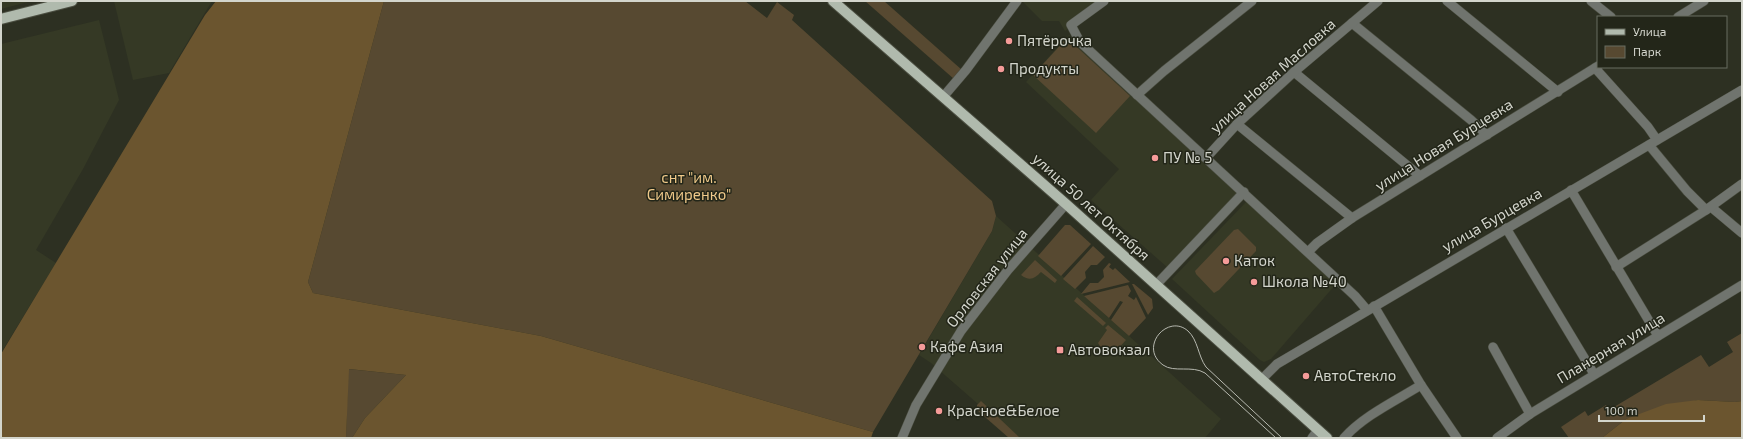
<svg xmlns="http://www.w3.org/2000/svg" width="1743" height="439" viewBox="0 0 1743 439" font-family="'Exo 2',sans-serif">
	<rect width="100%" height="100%" fill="#2d3022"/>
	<!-- built -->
	<g fill="#353925">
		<path d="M1 1H32L1 9Z"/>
		<path d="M114 1H212L169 73 133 80Z"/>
		<path d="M1022 1H1103L1065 31 1059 21H1042Z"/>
		<path d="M99 20 119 100 83 169 36 250 56 263 1 353V44Z"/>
		<path d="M1069 35 1240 191 1167 267 1091 200 1119 169 1026 82Z"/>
		<path d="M1247 201 1336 284 1271 359 1264 362 1260 360 1172 279Z"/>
		<path d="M996 216 1221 419 1205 438H1017L931 363 919 355 992 231Z"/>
	</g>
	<!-- green -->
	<g fill="#574931">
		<path d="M384 1H745L767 18 777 2 794 15 792 20 992 201 996 216 992 231 873 432 541 336 313 293 308 282Z"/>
		<path d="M865 1H884L962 70 954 79Z"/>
		<path d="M1067 38 1130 96 1096 133 1033 75Z"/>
		<path d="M1065 225H1070L1091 244 1061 276 1038 256Z"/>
		<path d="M1238 229 1256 247V251L1219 290 1214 293 1196 274 1195 271 1234 230Z"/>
		<path d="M1093 246 1105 257 1097 265H1091L1085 272 1086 278 1075 289 1063 279Z"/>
		<path d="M1035 260 1057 280 1055 283 1041 272C1035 278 1030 282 1021 275Z"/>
		<path d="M1109 263 1111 264 1109 267 1113 270 1115 268 1130 282 1081 294 1090 283H1098L1104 277 1103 270Z"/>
		<path d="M1132 284H1134L1152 299 1153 308 1148 315Z"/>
		<path d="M1128 285 1131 291 1128 296 1134 300 1136 297 1146 318 1129 336 1111 320 1123 302 1120 301 1109 318 1084 296Z"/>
		<path d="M1077 297 1106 323 1103 326 1074 301Z"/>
		<path d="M1108 325 1126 340 1116 351 1103 350 1098 343 1107 330 1105 328Z"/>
		<path d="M1742 333V401L1735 402 1698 400 1626 419 1602 438H1569L1561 427 1585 411 1588 416 1606 405 1609 410 1701 355 1709 367 1733 352 1727 342Z"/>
		<path d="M348 369 406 375 365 418 352 438H346Z"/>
		<path d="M981 401 1020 438H1009L977 410V405Z"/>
	</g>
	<!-- forest -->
	<g fill="#6b552f">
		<path d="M216 1H384L308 282 313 293 541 336 873 432 871 438H352L365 418 406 375 349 369 346 438H1V354L205 15Z"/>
		<path d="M1698 400 1735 402 1742 401V438H1602L1626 419 1666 404Z"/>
	</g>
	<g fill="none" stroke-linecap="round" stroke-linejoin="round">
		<defs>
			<g id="minor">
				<path d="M1104 1 1071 25 1080 42 1355 296 1367 310"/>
				<path d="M1447 1 1558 92"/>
				<path d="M1591 1 1611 17"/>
				<path d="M1678 17 1704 1"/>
				<path d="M1352 23 1471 120 1487 135"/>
				<path d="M1595 68 1648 127 1657 140"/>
				<path d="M1294 72 1420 176"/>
				<path d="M1137 95 1164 71 1252 1"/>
				<path d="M943 97 966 70 1017 1"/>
				<path d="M1237 124 1352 218"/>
				<path d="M1649 145 1687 191 1706 210"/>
				<path d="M1206 158 1237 124 1294 72 1378 1"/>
				<path d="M1571 190 1658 336"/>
				<path d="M1711 207 1742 233"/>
				<path d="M1506 228 1594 374"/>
				<path d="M1308 252 1317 243 1352 218 1598 66"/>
				<path d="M1616 267 1706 210 1742 184"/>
				<path d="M1156 285 1244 192"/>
				<path d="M1374 306 1421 385 1457 438"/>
				<path d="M1493 347 1530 414"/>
				<path d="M1261 380 1277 364 1742 90"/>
				<path d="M902 438 916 405 961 331 1008 270 1066 204"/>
				<path d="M1312 438 1318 430"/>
				<path d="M1344 438C1363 416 1397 400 1421 385"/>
				<path d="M1497 438 1530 414 1742 285"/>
			</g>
			<g id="major">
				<path d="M833 1 1066 204 1327 438"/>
				<path d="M1 19 72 1"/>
			</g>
		</defs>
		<!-- minor casing -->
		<use href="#minor" stroke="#4b4e41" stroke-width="10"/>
		<!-- major casing -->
		<use href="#major" stroke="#4b4e41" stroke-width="12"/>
		<!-- minor -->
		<use href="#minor" stroke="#70746e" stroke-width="9"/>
		<!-- major -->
		<use href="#major" stroke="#b0baad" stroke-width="10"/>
		<!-- tram -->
		<path stroke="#b6b8af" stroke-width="1" d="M1276 438 1205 373C1192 365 1174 373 1163 365 1138 347 1168 313 1188 331 1198 340 1198 356 1206 367L1282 438"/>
	</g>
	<!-- markers -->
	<g fill="#f59b99" stroke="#232619" stroke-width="1.5">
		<circle cx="1009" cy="41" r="4"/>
		<circle cx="1001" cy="69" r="4"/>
		<circle cx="1155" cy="158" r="4"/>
		<circle cx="1226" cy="261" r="4"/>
		<circle cx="1254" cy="282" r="4"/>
		<circle cx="922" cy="347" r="4"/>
		<rect x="1056" y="346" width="8" height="8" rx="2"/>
		<circle cx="1306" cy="376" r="4"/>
		<circle cx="939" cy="411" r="4"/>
	</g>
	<g text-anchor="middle" stroke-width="3" stroke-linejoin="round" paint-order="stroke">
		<!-- poi labels -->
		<g font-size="15" fill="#d3d5cc" stroke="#232619" text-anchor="start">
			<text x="1017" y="46">Пятёрочка</text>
			<text x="1009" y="74">Продукты</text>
			<text x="1163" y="163">ПУ № 5</text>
			<text x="1234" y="266">Каток</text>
			<text x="1262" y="287">Школа №40</text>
			<text x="930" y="352">Кафе Азия</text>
			<text x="1068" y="355">Автовокзал</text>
			<text x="1314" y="381">АвтоСтекло</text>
			<text x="947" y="416">Красное&amp;Белое</text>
		</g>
		<!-- street labels -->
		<g font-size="15" fill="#d3d5cc" stroke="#232619">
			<text transform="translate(1273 76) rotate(-42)" y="5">улица Новая Масловка</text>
			<text transform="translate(1444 145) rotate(-32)" y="5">улица Новая Бурцевка</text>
			<text transform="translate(1091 207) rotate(42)" y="5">улица 50 лет Октября</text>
			<text transform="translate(1492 220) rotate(-30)" y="5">улица Бурцевка</text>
			<text transform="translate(987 278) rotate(-52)" y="5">Орловская улица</text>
			<text transform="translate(1611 348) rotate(-31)" y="5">Планерная улица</text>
		</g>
		<!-- park labels -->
		<g font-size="15" fill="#efc98a" stroke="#232619">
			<text x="689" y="183">снт "им.<tspan x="689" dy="17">Симиренко"</tspan></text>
		</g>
	</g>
	<!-- border -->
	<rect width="1743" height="439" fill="none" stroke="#d3d5cc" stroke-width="4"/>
	<!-- legend -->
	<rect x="1597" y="16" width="130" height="52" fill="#232619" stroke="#696c61"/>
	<rect x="1605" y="29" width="20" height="6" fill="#b0baad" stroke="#696c61"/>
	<text x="1633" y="36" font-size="12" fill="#d3d5cc">Улица</text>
	<rect x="1605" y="46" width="20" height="12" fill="#574931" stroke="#696c61"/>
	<text x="1633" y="56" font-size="12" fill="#d3d5cc">Парк</text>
	<!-- scale -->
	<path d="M1599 415v6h105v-6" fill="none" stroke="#d3d5cc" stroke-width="2"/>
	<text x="1605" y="415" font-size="12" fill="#d3d5cc" stroke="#232619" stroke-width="3" paint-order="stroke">100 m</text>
</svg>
